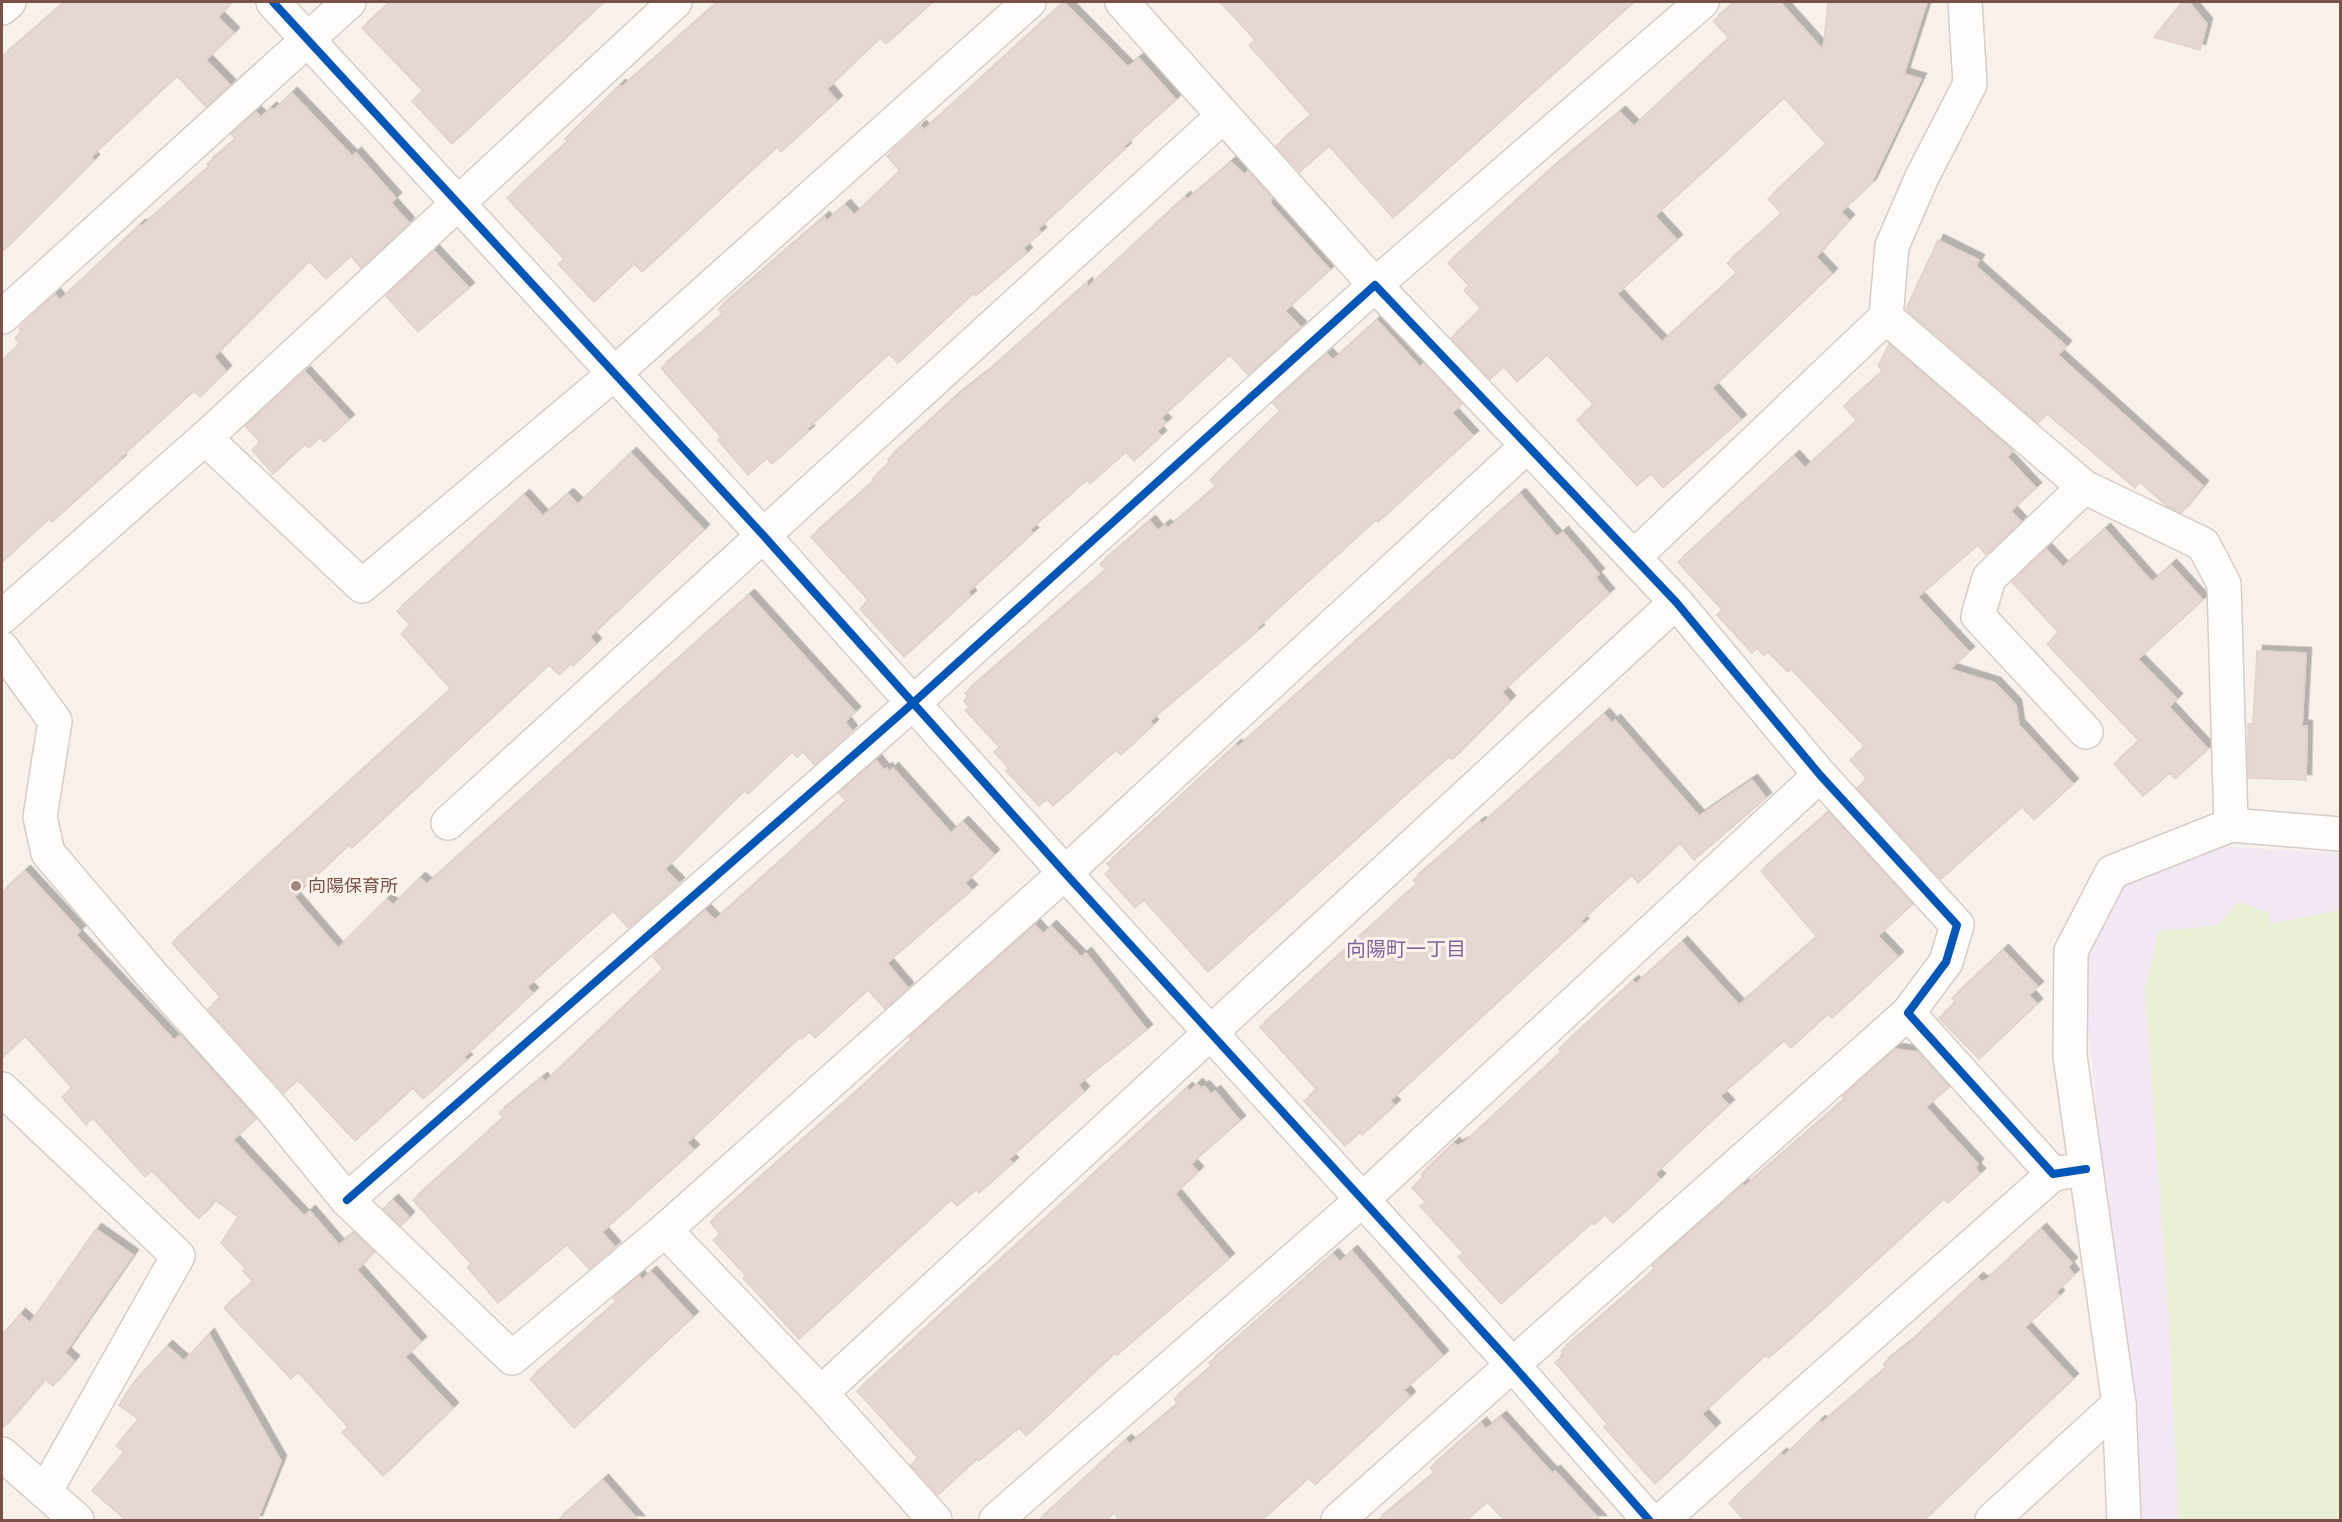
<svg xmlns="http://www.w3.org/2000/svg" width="2342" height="1522" viewBox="0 0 2342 1522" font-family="'Space Grotesk','Noto Sans JP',sans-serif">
	<defs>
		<filter id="shadow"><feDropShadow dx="5.5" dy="-5.5" stdDeviation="0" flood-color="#0004"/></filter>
	</defs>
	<rect width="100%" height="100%" fill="#f8f1eb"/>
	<!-- education -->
	<path fill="#f2e8f3" d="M2212 846 2340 853V1520H2141L2131 1377 2107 1207 2083 979 2086 953 2119 889 2157 859Z"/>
	<!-- green -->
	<path fill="#e8efd4" d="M2239 902 2270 913 2271 924 2340 910V1520H2179L2169 1317 2145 989 2159 931 2217 926Z"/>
	<!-- building -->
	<g fill="#e5d7d1" stroke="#e1d2cc" stroke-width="1.5" fill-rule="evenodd" filter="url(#shadow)">
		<path d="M65 2H232L218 17 234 33 206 60 230 85 206 107 177 76 91 157 94 160 2 252V57Z"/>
		<path d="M390 2H604L452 144 412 101 423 91 362 28Z"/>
		<path d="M718 2H933L886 44 880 38 827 89 837 101 781 152 777 147 642 272 634 264 594 302 558 264 564 259 507 198 568 141 565 139 620 85 622 87Z"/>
		<path d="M1064 2 1128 67 1139 58 1176 100 1124 146 1126 148 1038 229 1041 233 1023 248 1027 253 976 296 974 293 898 363 889 354 807 429 809 431 772 464 767 458 748 475 718 440 721 437 661 368 723 314 718 309 824 217 827 221 845 205 854 215 900 171 887 156 921 126 924 130Z"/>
		<path d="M1220 2H1634L1393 218 1329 146 1300 172 1276 146 1311 115 1249 45 1255 40Z"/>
		<path d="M1736 2H1780L1823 50 1828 2H1927L1904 74 1921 79 1871 184 1841 212 1849 220 1816 257 1832 274 1712 388 1741 420 1663 488 1651 474 1637 486 1577 420 1594 405 1547 355 1517 382 1504 367 1490 379 1451 338 1481 309 1464 290 1469 286 1448 263 1550 170 1620 112 1634 126 1729 38 1713 21ZM1784 98 1826 144 1768 199 1782 214 1727 263 1737 273 1662 342 1617 294 1677 240 1655 216Z"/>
		<path d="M2182 2H2189L2207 24 2200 50 2154 37Z"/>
		<path d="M292 93 352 156 356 153 396 198 391 203 409 223 361 268 351 256 326 279 309 261 214 357 226 371 200 397 194 391 120 458 121 460 52 522 49 519 2 562V361L20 343 15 338 21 331 19 328 55 294 60 300 140 225 142 226 209 167 207 164 236 139 231 134 256 112 261 117 271 108 274 110Z"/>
		<path d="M1231 162 1245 175 1248 171 1272 198 1270 203 1330 270 1285 311 1301 327 1248 375 1230 355 1161 418 1166 423 1157 431 1161 436 1134 461 1126 452 1090 484 1087 480 1030 530 1033 533 968 592 971 596 904 657 860 609 868 600 811 537 874 481 872 479 890 462 888 459 953 399 986 373 1087 283V288L1185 197 1187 200Z"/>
		<path d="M1938 240 1979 260 1976 266 2066 346 2058 355 2203 486 2181 513 2168 507 2140 482 2135 488 2047 414 2038 423 1906 309Z"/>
		<path d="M434 251 469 288 418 332 386 296Z"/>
		<path d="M1377 320 1420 367 1424 363 1462 404 1452 413 1473 436 1378 522 1376 520 1257 628 1259 630 1150 721 1153 725 1121 755 1116 750 1053 806 1047 799 1039 806 1006 771 1009 769 994 752 999 747 965 710 969 707 964 701 968 696 965 693 1106 570 1100 564 1150 521 1158 531 1165 525 1168 528 1216 487 1210 480 1280 411 1273 403 1327 354 1333 360Z"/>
		<path d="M1889 344 2013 451 2007 457 2036 488 2011 511 2021 522 1986 555 1978 545 1918 597 1969 652 1950 669 1995 683 2016 705 2019 725 2073 784 2034 820 2022 807 1941 879 1857 788 1867 779 1850 760 1865 747 1791 669 1788 672 1768 652 1764 656 1757 648 1752 653 1717 615 1722 610 1678 562 1794 456 1805 468 1857 421 1844 406 1883 371 1878 366Z"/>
		<path d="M305 372 349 420 324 442 321 437 309 448 305 444 273 474 252 450 260 442 245 426Z"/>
		<path d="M631 453 704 530 590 637 596 644 573 666 571 664 559 675 549 665 352 848 349 845 294 897 338 948 387 899 393 905 420 878 427 884 749 595 855 712 845 722 852 731 814 765 803 752 797 757 792 752 748 794 744 791 665 869 679 883 628 928 613 911 527 987 533 993 464 1057 467 1060 423 1099 413 1088 355 1141 298 1080 284 1093 208 1009 221 998 172 943 451 689 401 634 410 625 397 611 524 495 543 516 568 494 578 504Z"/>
		<path d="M1520 494 1557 537 1563 532 1599 574 1595 577 1609 594 1502 692 1510 701 1453 759 1448 758 1426 777 1208 972 1144 900 1135 908 1105 874 1111 868 1107 864 1236 745 1238 747Z"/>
		<path d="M2105 529 2152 582 2171 565 2203 600 2138 659 2177 699 2169 707 2208 749 2175 779 2170 773 2143 796 2114 764 2139 741 2047 644 2059 633 2012 582 2046 549 2063 567Z"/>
		<path d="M2257 651 2306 653 2302 726H2307L2306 780 2248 778V724H2253Z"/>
		<path d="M1604 714 1612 723 1615 720 1699 816 1752 780 1766 798 1694 860 1680 843 1638 883 1632 875 1581 921 1583 924 1390 1101 1395 1105 1362 1135 1360 1132 1345 1146 1304 1101 1317 1090 1260 1027 1417 884 1413 880 1480 822 1482 824Z"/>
		<path d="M876 760 884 770 887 768 889 772 893 768 951 833 963 822 994 855 965 883 972 890 887 963 908 988 885 1009 868 990 815 1038 810 1032 802 1039 800 1037 687 1143 694 1150 602 1232 615 1247 589 1269 567 1245 498 1303 467 1267 471 1264 413 1200 503 1118 499 1113 542 1078 545 1082 663 969 653 957 705 910 715 920 846 801 839 793Z"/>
		<path d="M1829 812 1913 904 1878 936 1898 957 1832 1018 1828 1014 1791 1048 1784 1041 1720 1096 1729 1105 1655 1174 1660 1179 1613 1223 1605 1215 1594 1225 1592 1223 1501 1304 1458 1257 1463 1253 1420 1206 1425 1202 1412 1188 1423 1177 1421 1174 1454 1143 1457 1146 1465 1142 1553 1060 1562 1052 1559 1049 1633 981 1636 984 1682 942 1739 1005 1817 937 1761 871Z"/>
		<path d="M25 871 80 931 76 935 174 1040 180 1035 256 1119 233 1140 304 1216 310 1211 339 1245 354 1233 374 1252 357 1270 421 1342 405 1357 453 1408 383 1476 342 1432 348 1427 298 1372 291 1379 224 1308 253 1282 243 1271 246 1269 221 1243 238 1217 215 1200 199 1219 152 1171 145 1177 93 1118 86 1125 62 1097 72 1088 25 1036 2 1058V892Z"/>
		<path d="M1035 925 1043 934 1051 926 1081 957 1086 953 1147 1030 1078 1085 1084 1092 1009 1159 1013 1163 979 1193 976 1190 957 1206 951 1200 799 1339 743 1278 746 1276 713 1240 720 1234 710 1222 856 1092 911 1040 909 1037Z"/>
		<path d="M2003 950 2038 987 2029 995 2037 1004 1979 1059 1939 1018 1956 1002 1952 998Z"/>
		<path d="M1895 1049 1918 1052 1949 1087 1926 1107 1978 1164 1975 1168 1980 1174 1948 1203 1944 1199 1793 1337 1769 1358 1766 1355 1702 1414 1715 1428 1655 1484 1604 1427 1607 1424 1555 1362 1564 1355 1561 1351 1642 1281 1654 1269 1652 1266 1743 1185 1744 1187 1845 1099 1843 1096Z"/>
		<path d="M1197 1084 1201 1088 1204 1086 1211 1094 1215 1091 1240 1121 1191 1164 1198 1172 1175 1194 1229 1259 1117 1355 1115 1353 1026 1436 1019 1428 979 1461 977 1459 938 1495 911 1465 918 1458 857 1391 1187 1088 1190 1091Z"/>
		<path d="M393 1200 409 1217 401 1226 383 1209Z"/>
		<path d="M96 1229 133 1255 65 1353 74 1361 53 1386 45 1379 2 1429V1335L20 1314 30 1323Z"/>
		<path d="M2041 1229 2072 1263 2068 1267 2074 1275 2056 1292 2059 1296 2025 1327 2073 1379 1923 1521H1745L1729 1503 1781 1454 1784 1456 1820 1421 1822 1423 1886 1368 1883 1364 1909 1343 1978 1278 1982 1282 1986 1280Z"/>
		<path d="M1352 1251 1443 1356 1404 1390 1410 1397 1315 1485 1309 1478 1261 1521H1120L1114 1513 1105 1521H1038L1126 1440 1130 1444 1178 1404 1174 1399 1212 1366 1209 1363 1333 1254 1340 1262Z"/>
		<path d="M651 1272 693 1317 574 1428 530 1379 616 1302 613 1298 639 1276 642 1280Z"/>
		<path d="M209 1334 281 1461 257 1521H127L92 1491 124 1452 116 1446 138 1419 119 1405 133 1383 167 1346 184 1361Z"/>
		<path d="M1501 1417 1552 1473 1555 1471 1601 1521H1505L1487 1502 1466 1521H1377L1435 1473 1430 1468 1481 1423 1486 1429Z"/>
		<path d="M603 1480 639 1521H557Z"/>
	</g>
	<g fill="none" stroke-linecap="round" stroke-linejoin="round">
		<defs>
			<g id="minor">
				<path d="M1122 2 1375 285 1702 2"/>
				<path d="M2 8 9 2"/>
				<path d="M2 317 349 2"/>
				<path d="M1886 317 1892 246 1922 177 1970 84 1965 2"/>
				<path d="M205 438 362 586 616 372 1029 2"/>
				<path d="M2084 487 1989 578 1978 616 2086 732"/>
				<path d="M1634 557 1886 317 2084 487 2203 544 2224 584 2231 825 2112 872 2071 951 2070 1056 2119 1404 2124 1520"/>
				<path d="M2 617 205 438 675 2"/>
				<path d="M2 648 55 721 40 817 48 853 151 974 270 1106 347 1200 512 1358 665 1230 821 1393 935 1520"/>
				<path d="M448 823 1223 116"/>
				<path d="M2231 825 2340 834"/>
				<path d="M2 1089 178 1256 45 1492"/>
				<path d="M347 1200 913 703 1375 285 1676 602 1820 775 1957 925 1946 962 1908 1013 2053 1174 2086 1169"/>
				<path d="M665 1230 1065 873 1526 447"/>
				<path d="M821 1393 1676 602"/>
				<path d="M2 1454 77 1520"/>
				<path d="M996 1520 1362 1200 1820 775"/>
				<path d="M1338 1520 1908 1013"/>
				<path d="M1662 1520 2053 1174"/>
				<path d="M1992 1520 2119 1404"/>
			</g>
			<path id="tertiary" d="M273 2 763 535 1065 873 1512 1364 1649 1520"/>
		</defs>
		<!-- minor casing -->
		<use href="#minor" stroke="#d6ccc8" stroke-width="36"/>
		<!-- tertiary casing -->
		<use href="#tertiary" stroke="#d6ccc8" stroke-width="36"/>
		<!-- minor -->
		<use href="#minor" stroke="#fefdfc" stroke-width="33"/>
		<!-- tertiary -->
		<use href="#tertiary" stroke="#fefdfc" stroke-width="33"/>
		<defs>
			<g id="cycleway">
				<path d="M273 2 763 535 1065 873 1512 1364 1649 1520"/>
				<path d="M347 1200 913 703 1375 285 1676 602 1820 775 1957 925 1946 962 1908 1013 2053 1174 2086 1169"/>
			</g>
		</defs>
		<!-- cycleway casing -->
		<use href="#cycleway" stroke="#fff5ed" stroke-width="11"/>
		<!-- cycleway -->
		<use href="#cycleway" stroke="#0057b8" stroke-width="8"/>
	</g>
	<!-- markers -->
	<circle fill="#a58981" stroke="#fff5ed" stroke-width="2" cx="296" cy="886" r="6"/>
	<g text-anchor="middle" stroke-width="6" stroke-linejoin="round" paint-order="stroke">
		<!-- poi labels -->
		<g font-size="18" fill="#795148" stroke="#fff5ed" text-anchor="start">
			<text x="308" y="892">向陽保育所</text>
		</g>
		<!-- neighbourhood labels -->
		<g font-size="20" fill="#80639d" stroke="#fff5ed">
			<text x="1406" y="956">向陽町一丁目</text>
		</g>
	</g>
	<!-- border -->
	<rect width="2342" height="1522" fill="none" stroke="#795148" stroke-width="6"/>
</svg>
